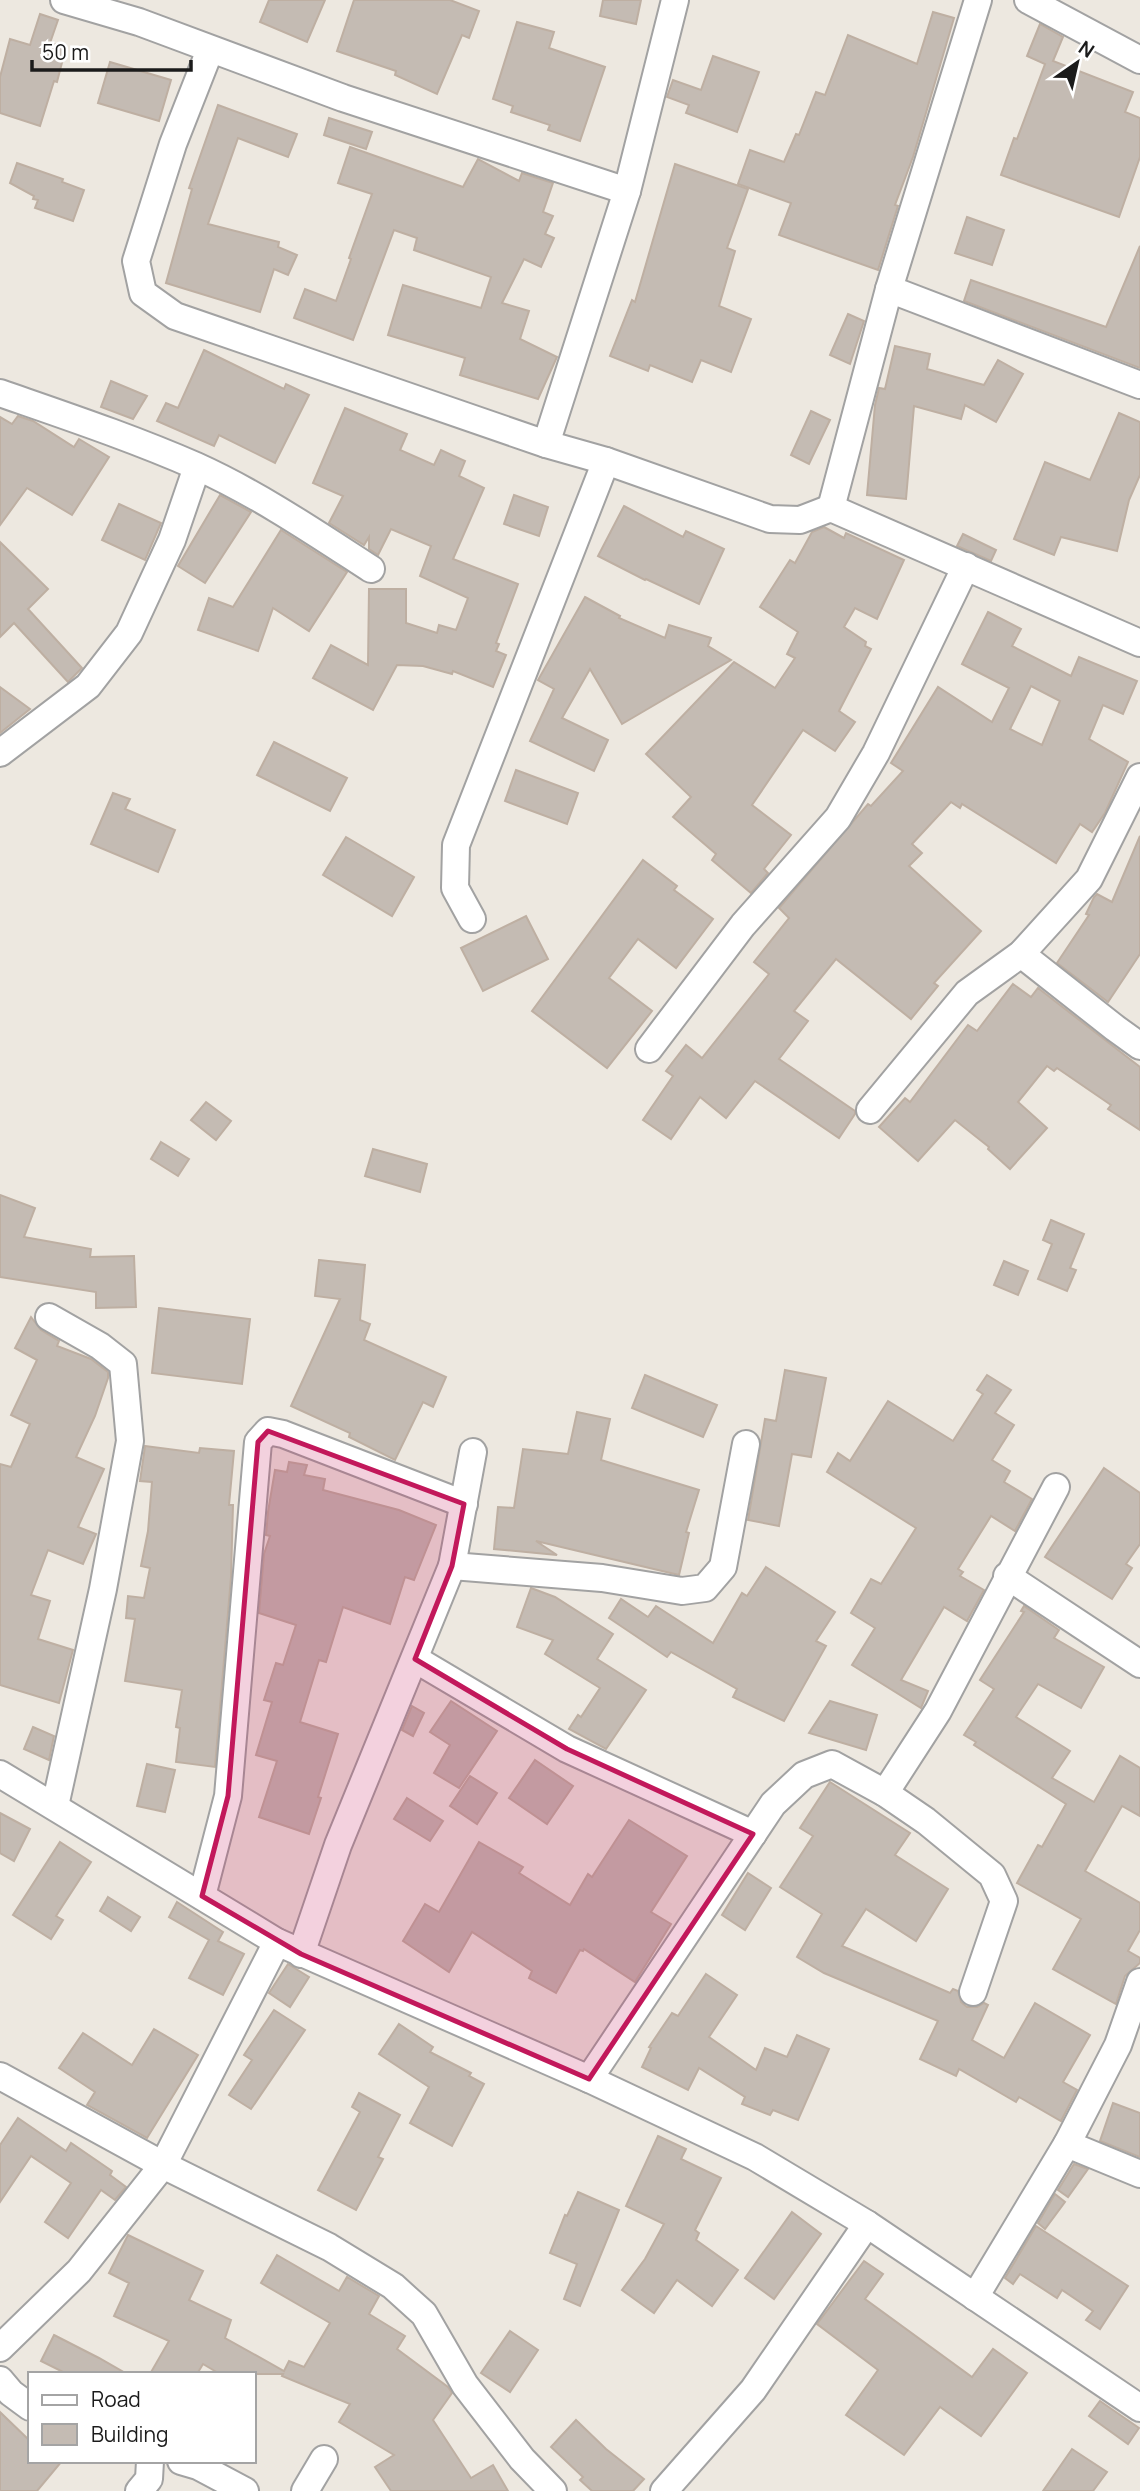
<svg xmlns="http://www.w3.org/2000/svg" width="1140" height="2491" viewBox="0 0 1140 2491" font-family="Manrope,sans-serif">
	<rect width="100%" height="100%" fill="#ede8e0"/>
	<!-- building -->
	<g fill="#c4bbb3" stroke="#beafa2" stroke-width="2" fill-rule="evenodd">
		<path d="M269 0H325L307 42 260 22Z"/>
		<path d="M354 0H450L479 11 469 38 462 35 437 94 395 75 396 71 337 51Z"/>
		<path d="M603 0H641L636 24 600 16Z"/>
		<path d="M933 12 954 18 913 157 895 205 898 206 878 270 779 235 791 203 738 184 750 150 784 162 796 134 799 135 816 92 825 95 848 35 917 64Z"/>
		<path d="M40 14 58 20 50 43 66 47 57 82 54 81 40 126 0 113V77L10 39 30 45Z"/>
		<path d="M517 22 554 32 549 48 605 67 580 141 548 130 550 125 511 112 513 106 493 99Z"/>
		<path d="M1040 24 1063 37 1053 61 1133 92 1125 112 1140 118V157L1119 217 1001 175 1014 138 1017 139 1045 64 1027 56Z"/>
		<path d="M713 56 759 72 737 132 686 113 689 105 667 97 673 80 701 90Z"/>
		<path d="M110 62 171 80 159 121 98 103Z"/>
		<path d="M218 105 297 134 288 157 238 138 208 224 279 242 278 247 297 255 288 275 274 269 260 312 166 283 192 189 189 188Z"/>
		<path d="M329 118 372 132 366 149 324 135Z"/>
		<path d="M350 147 463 187 478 159 519 181 522 173 553 183 543 212 553 216 545 234 554 238 541 267 524 259 502 303 529 311 520 339 557 357 538 399 460 375 465 358 388 335 403 285 481 308 491 277 414 250 417 238 394 230 353 340 294 318 305 289 336 301 351 259 349 258 372 194 338 183Z"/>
		<path d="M17 163 63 179 62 182 84 190 73 221 35 208 38 200 33 199 34 196 10 183Z"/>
		<path d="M675 164 748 189 727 248 735 251 719 306 751 319 731 372 701 360 692 382 650 365 648 371 610 356 632 300 635 302Z"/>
		<path d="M967 217 1004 230 992 265 955 253Z"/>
		<path d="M1140 246V368L964 301 971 280 1106 327Z"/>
		<path d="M848 314 864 321 850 364 830 355Z"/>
		<path d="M895 346 930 354 927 369 984 385 998 360 1023 374 996 422 965 405 961 419 914 406 906 499 867 495 875 405 879 388 885 389Z"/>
		<path d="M204 350 284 389 286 384 309 395 275 463 219 435 214 446 157 421 166 403 178 408Z"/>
		<path d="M111 381 147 396 133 419 101 407Z"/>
		<path d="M345 408 407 434 400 450 434 465 441 450 465 461 459 476 484 488 453 559 518 584 496 643 499 644 496 651 506 655 493 687 453 671 452 674 423 666 397 665 373 710 313 678 331 645 368 665 369 589H406V623L437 633 439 625 456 630 468 598 420 576 431 546 391 529 378 555 369 549V537L364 545 329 523 343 496 313 483Z"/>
		<path d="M811 411 830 420 809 464 791 455Z"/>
		<path d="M1119 413 1140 422V475L1129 500 1117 551 1061 537 1054 555 1014 539 1045 462 1090 480Z"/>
		<path d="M18 416 33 421 74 447 79 439 109 457 72 515 27 488 0 525V417L12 424Z"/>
		<path d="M220 495 251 512 205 583 178 566Z"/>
		<path d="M514 495 548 507 539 536 504 524Z"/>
		<path d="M119 504 161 523 145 560 102 540Z"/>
		<path d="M624 506 683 537 686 531 724 549 699 604 646 579 645 580 598 556Z"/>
		<path d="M824 527 844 538 846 533 904 560 877 619 855 608 844 627 866 642 865 646 871 649 839 711 855 722 835 751 803 730 752 805 791 835 764 869 768 873 751 893 712 860 716 854 673 817 691 797 646 754 734 662 775 688 795 658 787 654 798 632 760 607 790 560 795 563 812 532Z"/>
		<path d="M281 530 347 572 309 631 273 608 258 651 198 630 209 598 233 607Z"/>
		<path d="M963 534 996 550 991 561 957 546Z"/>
		<path d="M0 542 48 589 28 609 82 668 68 682 14 623 0 637Z"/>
		<path d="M585 597 620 616 619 618 665 638 669 625 711 638 708 646 731 660 622 724 590 669 562 718 608 740 594 771 530 741 554 689 538 680Z"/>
		<path d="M988 612 1021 629 1012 646 1071 676 1079 657 1137 681 1123 714 1103 705 1089 739 1128 762 1105 813 1092 832 1080 824 1056 863 962 804 960 808 951 802 912 844 922 853 909 866 981 931 934 983 938 986 911 1019 836 959 794 1011 808 1021 779 1059 855 1111V1114L839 1138 755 1081 726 1118 700 1097 671 1139 643 1120 673 1076 666 1071 686 1045 702 1058 769 974 754 962 789 918 779 908 868 804 871 806 903 771 891 763 938 687 992 722 1009 688 962 664ZM1031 686 1060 701 1042 745 1010 729Z"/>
		<path d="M0 687 30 709 0 733Z"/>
		<path d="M274 742 347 778 330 811 257 775Z"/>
		<path d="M516 770 578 793 567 824 505 801Z"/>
		<path d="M113 793 130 799 125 809 175 830 158 872 91 844Z"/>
		<path d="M1140 836V954L1108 1002 1057 963 1089 915 1086 914 1094 897 1097 894 1112 902Z"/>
		<path d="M346 837 414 877 392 916 323 875Z"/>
		<path d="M643 860 677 886 674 890 713 919 676 968 638 939 609 978 652 1011 607 1068 532 1011Z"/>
		<path d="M526 916 548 959 483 991 461 948Z"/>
		<path d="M1013 984 1031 997 1038 988 1140 1067V1130L1108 1109 1111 1105 1057 1068 1054 1071 1047 1066 1018 1102 1047 1128 1010 1169 988 1149 989 1147 955 1120 918 1161 879 1127 905 1098 910 1102 968 1025 977 1031Z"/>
		<path d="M206 1102 231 1121 216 1140 191 1120Z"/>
		<path d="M161 1142 189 1159 178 1176 151 1159Z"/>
		<path d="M373 1149 427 1164 420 1192 365 1176Z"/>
		<path d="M0 1195 35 1208 24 1237 91 1249 90 1257 134 1256 136 1307 96 1308V1292L0 1277Z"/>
		<path d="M1051 1220 1084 1234 1070 1268 1076 1270 1067 1291 1038 1279 1052 1244 1043 1240Z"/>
		<path d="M319 1260 365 1265 360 1320 370 1324 364 1340 446 1377 433 1407 423 1402 395 1460 349 1437 350 1433 291 1406 340 1299 315 1296Z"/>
		<path d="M1004 1261 1028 1271 1018 1295 994 1285Z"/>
		<path d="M159 1308 250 1319 242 1384 152 1373Z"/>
		<path d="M31 1317 41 1330 59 1341 57 1346 91 1359 108 1372V1378L95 1416 76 1457 104 1469 78 1527 96 1534 83 1564 48 1550 31 1595 50 1601 38 1639 73 1650 59 1703 0 1685V1464L11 1467 30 1424 11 1415 37 1360 15 1348Z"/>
		<path d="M785 1370 826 1378 811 1457 792 1454 779 1526 748 1520 765 1419 776 1421Z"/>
		<path d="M645 1375 717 1405 703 1437 632 1408Z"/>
		<path d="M987 1375 1011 1390 995 1413 1014 1425 992 1460 1010 1471 1004 1482 1032 1499 1015 1531 991 1516 958 1569 963 1572 960 1576 984 1590 967 1621 944 1607 901 1680 928 1691 921 1708 852 1665 875 1628 851 1613 871 1579 881 1584 916 1528 827 1472 838 1453 850 1461 888 1401 953 1441 983 1394 977 1390Z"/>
		<path d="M577 1412 610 1419 601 1460 699 1490 686 1532 689 1533 679 1575 536 1541 557 1555 494 1549 498 1507 514 1508 523 1449 568 1454Z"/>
		<path d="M145 1446 199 1453 200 1448 234 1451 229 1505H233L231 1577 215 1767 176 1762 180 1728 176 1727 182 1690 125 1681 135 1619 126 1618 128 1596 144 1598 150 1568 141 1566 148 1531 152 1482 140 1481Z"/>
		<path d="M289 1462 307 1465 304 1475 325 1479 323 1490 399 1510 436 1525 414 1580 405 1577 390 1624 343 1607 326 1662 319 1660 300 1722 338 1734 318 1797 321 1798 309 1834 259 1817 277 1761 256 1755 272 1702 264 1700 276 1663 283 1665 296 1625 259 1613 264 1554 270 1536 266 1535 268 1512 275 1470 287 1472Z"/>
		<path d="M1104 1468 1140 1493V1544L1126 1564 1132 1568 1112 1599 1045 1557Z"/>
		<path d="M766 1567 835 1612 816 1641 826 1646 784 1721 733 1697 737 1689 671 1652 667 1657 609 1618 621 1599 648 1617 656 1606 713 1643 742 1593 747 1596Z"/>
		<path d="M531 1588 555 1597 613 1634 597 1659 646 1690 606 1749 569 1729 578 1715 581 1717 600 1688 545 1654 553 1640 517 1627Z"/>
		<path d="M1024 1606 1059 1630 1054 1638 1104 1667 1081 1708 1038 1684 1016 1717 1070 1751 1052 1778 1094 1802 1120 1756 1140 1768V1816L1122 1806 1085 1871 1140 1903V1930L1128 1951 1140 1958V1963L1125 1976 1116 2004 1053 1969 1081 1919 1017 1883 1038 1845 1042 1847 1066 1804 974 1745 976 1742 964 1735 994 1689 980 1680 1024 1612 1021 1611Z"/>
		<path d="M451 1701 497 1731 459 1788 434 1773 450 1745 430 1732Z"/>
		<path d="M830 1701 877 1715 866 1750 809 1733Z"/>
		<path d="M412 1706 424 1713 413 1736 402 1730Z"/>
		<path d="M33 1727 54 1736 49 1760 24 1749Z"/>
		<path d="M535 1760 573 1786 547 1824 509 1798Z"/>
		<path d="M147 1764 175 1770 165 1812 137 1806Z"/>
		<path d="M470 1776 497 1793 477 1824 450 1806Z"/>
		<path d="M830 1782 910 1833 895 1855 948 1889 916 1941 866 1909 842 1946 950 1993 953 1989 958 1991 961 2002 967 2007H977L984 2003 988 2005 972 2040 1004 2058 1035 2003 1090 2035 1063 2082 1077 2090 1061 2121 1019 2097 1016 2102 959 2069 956 2076 920 2059 938 2021 824 1973 797 1957 822 1914 780 1887 813 1836 800 1828Z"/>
		<path d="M407 1798 443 1821 430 1841 394 1819Z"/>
		<path d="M0 1813 30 1829 14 1861 0 1853Z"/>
		<path d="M629 1820 687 1856 651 1912 671 1924 635 1982 584 1949 583 1951 580 1950 556 1993 529 1978 532 1971 472 1932 449 1972 403 1941 425 1904 439 1912 479 1842 523 1867 519 1873 570 1905 588 1874 592 1877Z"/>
		<path d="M60 1842 91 1862 56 1916 63 1920 51 1939 13 1915Z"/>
		<path d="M748 1873 771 1888 745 1930 722 1915Z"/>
		<path d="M108 1897 140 1917 131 1931 100 1911Z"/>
		<path d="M177 1902 223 1932 218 1941 244 1954 223 1995 189 1978 209 1940 169 1917Z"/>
		<path d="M288 1964 309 1977 290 2007 269 1993Z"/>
		<path d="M706 1974 737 1995 709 2037 756 2070 765 2048 787 2057 797 2035 829 2049 798 2120 773 2110 770 2115 742 2104 745 2097 699 2068 688 2090 642 2067 651 2048 649 2047 672 2013 678 2016Z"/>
		<path d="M274 2010 305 2030 251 2109 229 2095 252 2060 244 2055Z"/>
		<path d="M399 2024 433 2047 430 2052 471 2073 469 2076 484 2084 452 2146 410 2123 429 2087 379 2054Z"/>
		<path d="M154 2029 198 2055 147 2138 87 2105 95 2092 59 2068 83 2033 132 2065Z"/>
		<path d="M359 2093 400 2115 378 2157 383 2159 356 2210 318 2190 360 2112 352 2107Z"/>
		<path d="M1113 2103 1140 2113V2157L1100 2141Z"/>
		<path d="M18 2118 66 2151 71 2143 112 2171 110 2175 126 2187 115 2200 101 2190 68 2238 45 2222 71 2183 31 2156 0 2202V2145Z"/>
		<path d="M658 2136 686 2149 681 2159 721 2178 695 2230 699 2233 696 2240 738 2270 712 2306 677 2280 654 2313 622 2290 645 2259 664 2224 626 2206Z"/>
		<path d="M1074 2164 1088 2169 1068 2197 1058 2190Z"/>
		<path d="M578 2192 619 2210 580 2306 564 2299 577 2264 550 2253 565 2215 567 2216Z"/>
		<path d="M1055 2194 1065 2202 1045 2229 1038 2223Z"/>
		<path d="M792 2212 821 2234 774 2299 745 2278Z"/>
		<path d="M1036 2226 1128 2286 1100 2329 1086 2320 1093 2311 1062 2290 1057 2298 1020 2274 1013 2284 1005 2278Z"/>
		<path d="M128 2235 203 2271 189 2300 231 2320 225 2338 284 2371 289 2361 304 2367 330 2323 261 2283 277 2255 339 2291 347 2277 379 2296 369 2314 405 2336 397 2349 448 2387 452 2393 433 2420 471 2478 493 2465 508 2491H391L375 2467 394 2455 339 2422 350 2404 282 2376 283 2374H220L203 2364 197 2374H150L169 2341 114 2316 129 2283 109 2273Z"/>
		<path d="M864 2261 883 2274 865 2299 972 2377 993 2349 1027 2373 981 2436 940 2407 904 2455 846 2415 878 2370 817 2324Z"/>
		<path d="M510 2331 538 2350 510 2392 481 2373Z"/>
		<path d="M54 2335 99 2358 127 2374H67L41 2361Z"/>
		<path d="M1100 2401 1139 2428 1128 2444 1089 2416Z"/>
		<path d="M0 2412 30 2441V2461H62L37 2491H0Z"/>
		<path d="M576 2420 606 2449 644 2479 633 2491H592L580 2480 583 2477 551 2447Z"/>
		<path d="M1072 2449 1107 2472 1093 2491H1043Z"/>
	</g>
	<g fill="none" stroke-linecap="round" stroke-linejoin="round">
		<defs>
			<g id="minor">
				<path d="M64 0 139 22 343 98 627 191"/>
				<path d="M1028 0 1140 60"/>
				<path d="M210 50 173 144 136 261 143 293 175 316 546 444 627 191 675 0"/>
				<path d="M889 289 1140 385"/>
				<path d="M0 393C66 416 132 438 196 466 258 494 314 532 371 569"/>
				<path d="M546 444 606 461 770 519 800 520 831 508 1140 643"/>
				<path d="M831 508 889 289 978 0"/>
				<path d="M0 753 88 686 129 633 172 540 197 467"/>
				<path d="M472 919 455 888 456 845 606 461"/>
				<path d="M1021 954 1115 1028 1140 1046"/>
				<path d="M649 1049 743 925 838 818 876 753 966 566"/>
				<path d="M870 1110 967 993 1021 954 1089 879 1140 777"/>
				<path d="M49 1317 100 1346 123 1364 130 1441 103 1589 55 1806"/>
				<path d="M452 1566 602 1578 682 1591 705 1588 723 1567 746 1444"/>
				<path d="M1007 1576 1140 1664"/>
				<path d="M415 1659 567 1749 753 1834"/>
				<path d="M0 1774 277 1942 589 2079 755 2157 867 2224 1140 2408"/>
				<path d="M885 1793 938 1711 1056 1487"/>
				<path d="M202 1896 228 1796 258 1442 268 1431 283 1434 464 1504"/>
				<path d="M301 1954 338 1845 452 1566 473 1452"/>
				<path d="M0 2076 163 2165 329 2247 393 2286 424 2314 465 2385 522 2459 553 2491"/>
				<path d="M589 2079 773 1804 804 1775 832 1764 885 1793 926 1821 992 1875 1004 1901 973 1992"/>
				<path d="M1067 2144 1140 2174"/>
				<path d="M975 2297 1067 2144 1118 2045 1140 1982"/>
				<path d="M0 2348 79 2271 163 2165 277 1942"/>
				<path d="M0 2380 11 2393 30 2407"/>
				<path d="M181 2461 198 2466 245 2491"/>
				<path d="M139 2491 149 2479 150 2461"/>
				<path d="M305 2491 324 2459"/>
				<path d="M664 2491 753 2390 867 2224"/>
			</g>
		</defs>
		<!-- minor casing -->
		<use href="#minor" stroke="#a2a2a2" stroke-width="30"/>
		<!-- minor -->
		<use href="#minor" stroke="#fff" stroke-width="26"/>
	</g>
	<!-- marked area -->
	<path fill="#c2185b" fill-opacity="0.2" stroke="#c2185b" stroke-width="5" stroke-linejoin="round" d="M268 1431 464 1504 452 1566 415 1659 567 1749 753 1834 589 2079 301 1954 202 1896 228 1796 258 1442Z"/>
	<!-- legend -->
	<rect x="28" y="2372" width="228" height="91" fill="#ffffff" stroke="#a4a4a4" stroke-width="2"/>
	<rect x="42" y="2395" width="35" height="10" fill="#ffffff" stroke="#a4a4a4" stroke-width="2"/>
	<text x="91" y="2407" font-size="21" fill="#1b1b1b">Road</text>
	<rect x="42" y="2424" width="35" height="21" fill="#c4bbb3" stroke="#a4a4a4" stroke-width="2"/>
	<text x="91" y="2442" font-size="21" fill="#1b1b1b">Building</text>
	<!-- north arrow -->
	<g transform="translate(1077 63) rotate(34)" stroke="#ffffff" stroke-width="5" paint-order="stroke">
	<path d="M0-5L12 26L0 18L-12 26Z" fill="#1b1b1b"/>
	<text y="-10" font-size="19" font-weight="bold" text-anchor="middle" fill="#1b1b1b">N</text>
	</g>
	<!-- scale -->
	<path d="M32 60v10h159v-10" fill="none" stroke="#1b1b1b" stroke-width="3.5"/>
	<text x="42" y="60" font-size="21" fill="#1b1b1b" stroke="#ffffff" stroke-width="5" paint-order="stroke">50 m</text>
</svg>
